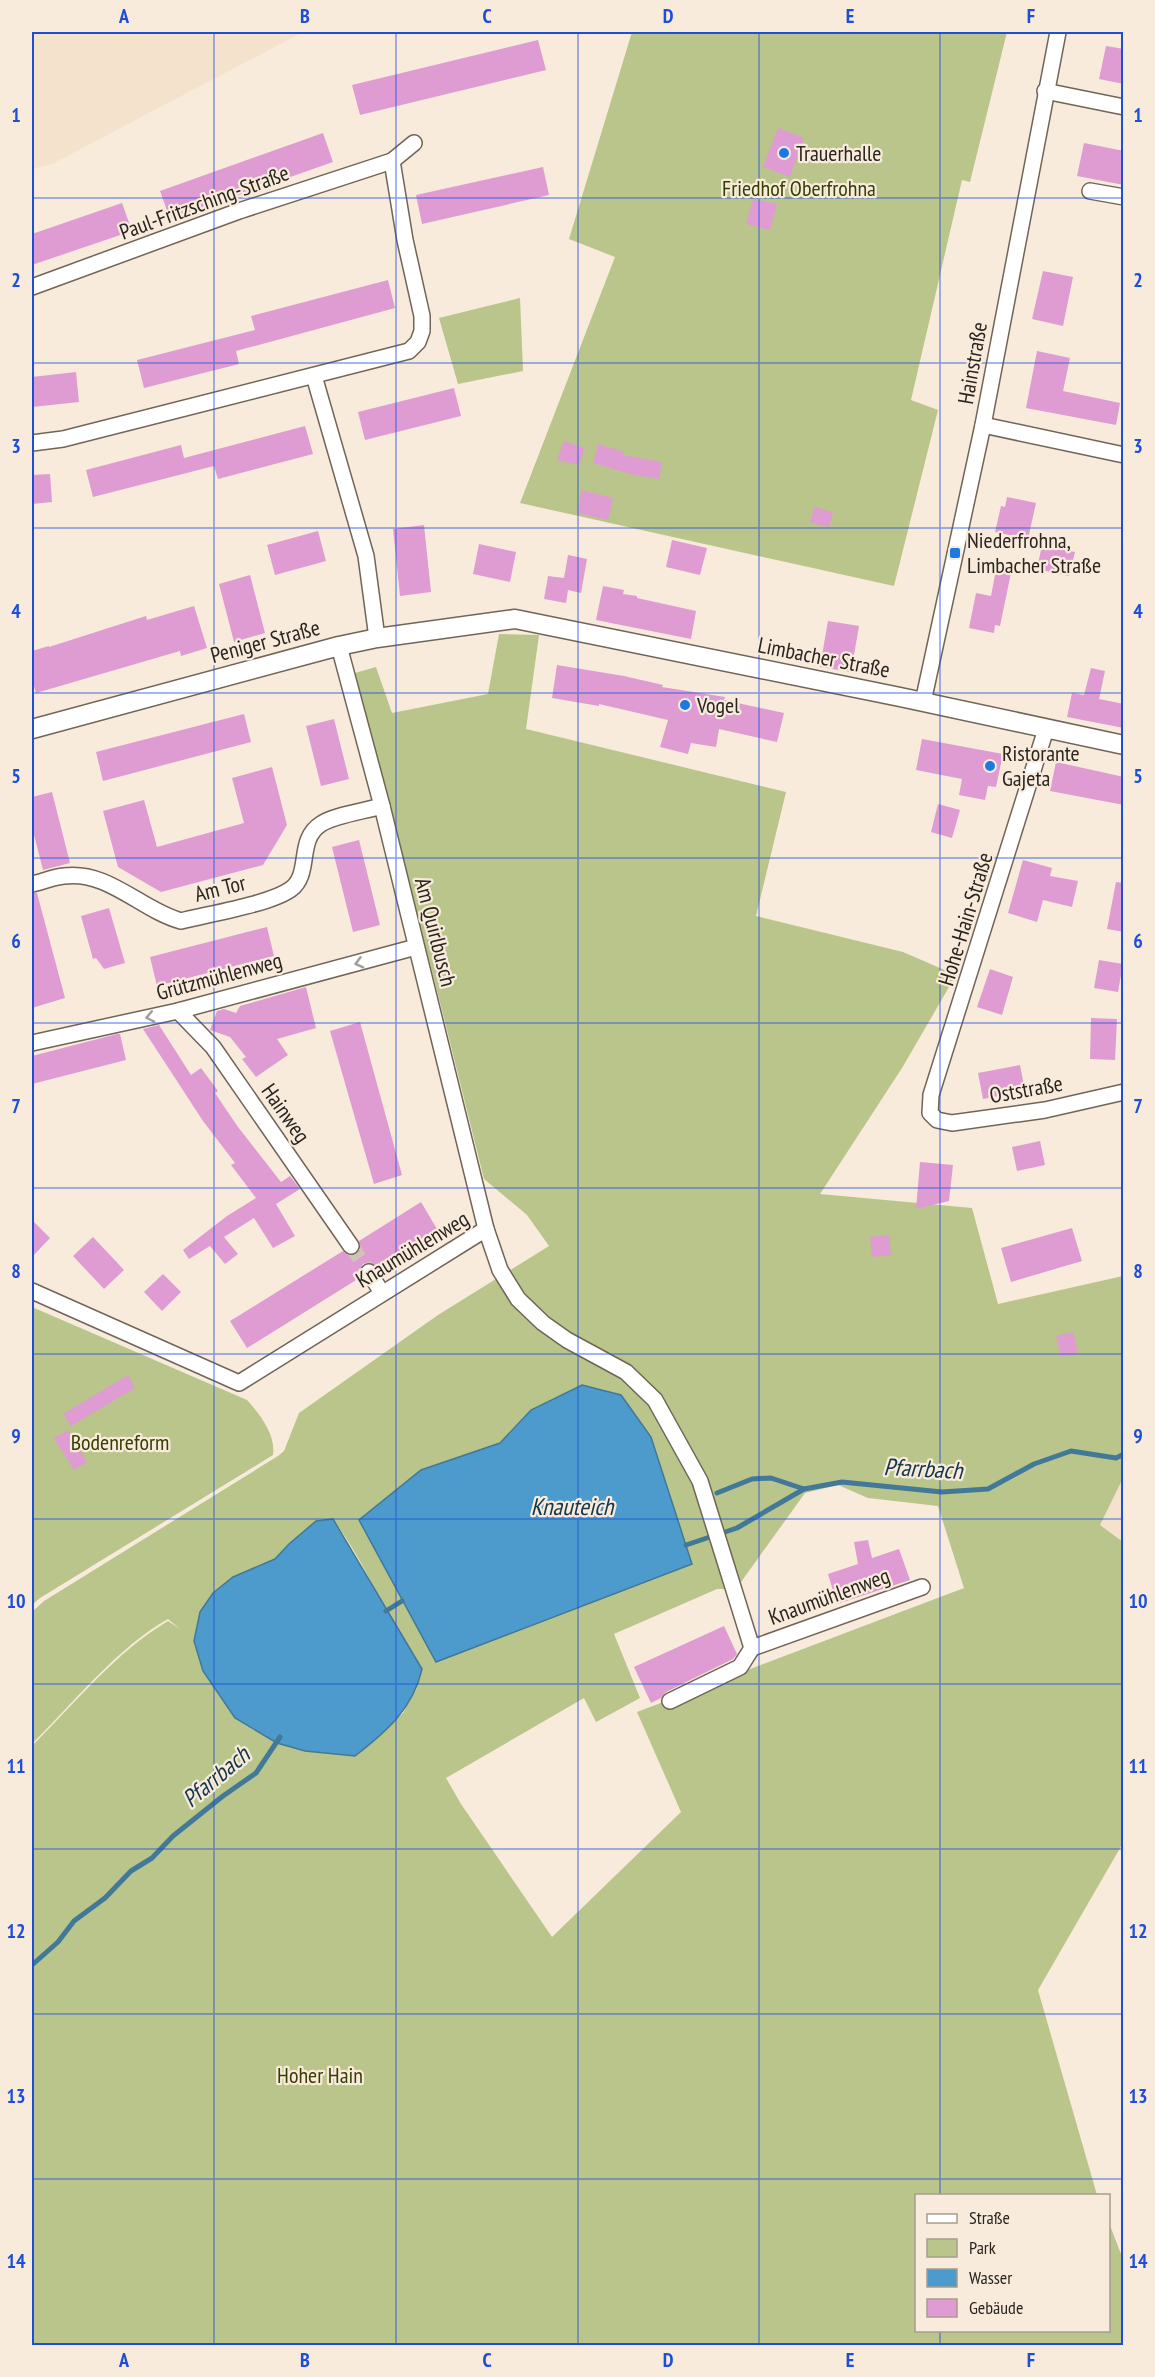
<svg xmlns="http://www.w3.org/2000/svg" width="1155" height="2377" viewBox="0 0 1155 2377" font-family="'PT Sans Narrow',sans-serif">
	<rect width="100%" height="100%" fill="#f8ebdc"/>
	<!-- built -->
	<g fill="#f4e2cc">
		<path d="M32 32H303L52 164 32 169Z"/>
		<path d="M1123 1478V1542L1100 1525Z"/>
	</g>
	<!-- green -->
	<g fill="#b9c58a" fill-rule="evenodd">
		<path d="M632 32H1007L970 182 962 180 911 400 938 410 894 586 520 503 615 257 569 239Z"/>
		<path d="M520 298 523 371 458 384 439 318Z"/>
		<path d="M499 634 539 635 526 729 786 792 756 916 903 952 956 975 902 1068 820 1194 972 1208 998 1304 1123 1276V1478L1100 1525 1123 1542V1843L1038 1990 1097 2195 916 2196V2330H1108L1109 2223 1123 2259V2345H32V1746C74 1704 117 1651 168 1621L180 1629 168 1619C119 1646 72 1704 32 1744V1612L44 1601 278 1456 284 1451 299 1413 438 1315 549 1246 527 1215 484 1179 442 1010 355 673 376 667 392 713 488 694ZM582 1385 621 1395 692 1564 421 1470 500 1443 531 1410ZM838 1485 868 1498 938 1506 964 1588 637 1712 681 1812 552 1937 461 1804 446 1778 584 1698 596 1722 640 1698 614 1634 717 1589H736L805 1493ZM333 1519C370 1570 394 1630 417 1688L403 1713 355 1756 330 1753 235 1718 203 1671 194 1640 200 1612 213 1592 234 1577 275 1559 289 1544Z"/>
		<path d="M32 1307 247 1400C260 1414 276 1435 273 1455L40 1598 32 1605Z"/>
	</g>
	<!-- water -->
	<g fill="#4c9bcc" stroke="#427898" stroke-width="1.5">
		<path d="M582 1385 621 1395 651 1437 692 1564 436 1662 359 1520 421 1470 500 1443 531 1410Z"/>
		<path d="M333 1519 422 1669C413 1709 386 1732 355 1756L305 1751 277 1743 235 1718 203 1671 194 1641 200 1612 213 1593 233 1577 275 1559 289 1544 316 1521Z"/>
	</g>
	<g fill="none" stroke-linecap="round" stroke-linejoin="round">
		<!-- stream -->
		<g stroke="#427898" stroke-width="5">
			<path d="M717 1493 752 1479 771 1478 804 1489 842 1482 942 1492 988 1489 1034 1464 1071 1451 1116 1458 1124 1454"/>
			<path d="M686 1545 737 1528 804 1489"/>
			<path d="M386 1611 402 1601"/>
			<path d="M32 1965 58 1942 74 1921 105 1898 131 1871 152 1858 173 1836 223 1796 256 1773 280 1737"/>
		</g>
	</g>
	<!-- building -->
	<g fill="#de9cd3">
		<path d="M538 40 546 70 360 115 352 85Z"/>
		<path d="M1106 46 1124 49V84L1099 79Z"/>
		<path d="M778 128 804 138 790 177 763 167Z"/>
		<path d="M323 133 333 162 170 219 160 191Z"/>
		<path d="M1084 143 1124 151V185L1077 176Z"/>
		<path d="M543 167 549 195 422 224 416 195Z"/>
		<path d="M753 199 777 204 770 230 746 224Z"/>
		<path d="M122 203 132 231 32 265V234Z"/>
		<path d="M1043 271 1073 277 1063 326 1032 319Z"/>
		<path d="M388 280 395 308 236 351 239 364 144 388 137 360 255 330 251 316Z"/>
		<path d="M1037 351 1070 358 1063 391 1120 403 1116 425 1026 408Z"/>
		<path d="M76 372 79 402 32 407V377Z"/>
		<path d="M454 388 461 416 365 440 358 412Z"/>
		<path d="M305 426 313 454 218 479 214 466 93 497 86 470 181 445 184 458Z"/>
		<path d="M564 441 585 448 579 465 557 460Z"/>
		<path d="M598 444 624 452 623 455 662 462 659 479 630 474 593 463Z"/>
		<path d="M50 474 52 502 32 504V475Z"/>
		<path d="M582 490 613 498 608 520 577 513Z"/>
		<path d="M1007 497 1036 503 1028 539 995 532 1001 506 1005 507Z"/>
		<path d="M814 507 833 512 829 527 810 523Z"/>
		<path d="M424 525 431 592 400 596 393 529Z"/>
		<path d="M318 531 326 561 275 575 267 545Z"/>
		<path d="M672 540 707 548 700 575 666 567Z"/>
		<path d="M479 544 516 552 510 582 473 574Z"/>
		<path d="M1042 545 1075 552 1069 576 1037 569Z"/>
		<path d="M568 555 587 559 581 593 568 590 566 603 544 599 548 576 564 578Z"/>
		<path d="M996 570 1011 573 1000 626 995 625 994 633 969 628 976 593 991 596Z"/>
		<path d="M250 575 265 633 234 642 219 584Z"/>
		<path d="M603 586 624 590 623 594 637 596V598L696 611 691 639 596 620Z"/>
		<path d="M194 606 207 648 181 656 180 651 36 693 32 679V651L49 646V647L146 616 147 620Z"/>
		<path d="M828 621 859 626 851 672 820 667Z"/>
		<path d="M557 665 624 676 663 685 662 687 725 697 724 700 784 713 777 742 719 729 716 747 691 743 688 754 660 747 668 720 599 704V706L552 698Z"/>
		<path d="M1091 668 1105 671 1099 699 1124 704V728L1067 717 1072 693 1084 695Z"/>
		<path d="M244 714 251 742 103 781 96 752Z"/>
		<path d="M334 719 349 779 321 786 306 726Z"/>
		<path d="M922 739 1003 754 996 787 988 786 985 800 959 795 962 779 916 770Z"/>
		<path d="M1056 762 1124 777V805L1050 791Z"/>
		<path d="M272 767 287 825 263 865 161 892 118 867 103 811 144 800 157 847 244 823 232 778Z"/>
		<path d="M52 792 70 863 43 870 32 827V797Z"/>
		<path d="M938 804 960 810 952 838 931 832Z"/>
		<path d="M359 840 380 925 353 932 332 847Z"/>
		<path d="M1023 860 1052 868 1050 876 1078 881 1072 907 1043 900 1037 922 1008 913Z"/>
		<path d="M1116 882 1124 883V932L1107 929Z"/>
		<path d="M32 893H37L65 998 32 1008Z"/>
		<path d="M109 908 125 963 104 969 96 958 93 959 81 916Z"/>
		<path d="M267 927 274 956 157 986 150 957Z"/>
		<path d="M1099 960 1123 964 1118 992 1094 988Z"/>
		<path d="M990 969 1013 977 1002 1015 977 1007Z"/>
		<path d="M306 987 316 1028 277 1039 288 1055 256 1077 242 1059 246 1057 230 1037 210 1030 217 1011 224 1009 236 1013 240 1006Z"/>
		<path d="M1091 1018 1117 1019 1115 1060 1090 1059Z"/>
		<path d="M360 1022 402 1175 374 1184 330 1031Z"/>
		<path d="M159 1025 191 1075 201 1068 218 1091 215 1093 238 1127 281 1182 290 1176 300 1189 276 1204 295 1236 273 1248 254 1218 224 1237 238 1254 225 1264 210 1246 189 1259 183 1250 227 1216 256 1198 231 1165 235 1163 203 1121 143 1029Z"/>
		<path d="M117 1034H120L126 1060 32 1084V1056Z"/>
		<path d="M1020 1065 1025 1091 983 1099 978 1073Z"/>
		<path d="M1040 1141 1045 1165 1017 1171 1012 1147Z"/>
		<path d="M920 1162 953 1165 949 1201 916 1209Z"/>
		<path d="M421 1202 437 1229 377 1267 369 1262 363 1264 359 1272 361 1277 247 1348 230 1321 343 1251 347 1255 356 1254 360 1250 359 1241Z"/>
		<path d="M32 1220 50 1238 32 1257Z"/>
		<path d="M1072 1228 1082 1261 1011 1282 1001 1248Z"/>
		<path d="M889 1235 891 1255 872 1257 870 1237Z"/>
		<path d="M93 1237 124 1270 104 1289 73 1256Z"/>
		<path d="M163 1274 181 1292 162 1311 144 1292Z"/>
		<path d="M1073 1332 1078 1353 1061 1357 1056 1336Z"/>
		<path d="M128 1375 135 1388 71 1426 63 1414Z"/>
		<path d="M68 1430 87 1462 74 1470 54 1438Z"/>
		<path d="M868 1540 872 1558 899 1549 910 1580 837 1604 828 1574 858 1564 854 1542Z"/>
		<path d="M724 1626 737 1654 733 1659 666 1692 661 1698 651 1703 634 1667Z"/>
	</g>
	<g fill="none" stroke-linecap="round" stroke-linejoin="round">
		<!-- minor-tunnel -->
		<path stroke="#cfc3b6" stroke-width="15" stroke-dasharray="15 8" stroke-linecap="butt" d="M351 1246 369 1272"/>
		<defs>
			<g id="minor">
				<path d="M1045 91 1124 107"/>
				<path d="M1090 191 1124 197"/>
				<path d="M32 287 239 211 392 161 414 143"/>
				<path d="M314 376 366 556 377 638"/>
				<path d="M983 425 1124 455"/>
				<path d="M32 443 63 439 409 351 418 342 422 331V316L405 240 392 161"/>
				<path d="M339 646 382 806 486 1229 500 1270 518 1299 543 1323 567 1340 626 1372 655 1400 700 1481 752 1648"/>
				<path d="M923 702 983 425 1058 32"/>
				<path d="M1046 729 931 1095 930 1113 937 1120 952 1123 1045 1110 1124 1092"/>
				<path d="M32 884C42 882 53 877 64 876 108 870 141 910 181 921 208 914 271 904 291 889 312 873 296 840 321 824 335 815 365 811 382 806"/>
				<path d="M178 1011 213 1047 351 1246"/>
				<path d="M32 1043 178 1011 416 947"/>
				<path d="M369 1272 382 1293"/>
				<path d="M32 1291 239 1383 486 1229"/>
				<path d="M670 1701 740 1667 752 1648 922 1587"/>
			</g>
			<path id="tertiary" d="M32 729 339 646 377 638 515 619 900 697 1124 745"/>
		</defs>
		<!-- minor casing -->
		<use href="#minor" stroke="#706557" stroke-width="18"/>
		<!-- tertiary casing -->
		<use href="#tertiary" stroke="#706557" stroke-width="21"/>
		<!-- minor -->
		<use href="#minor" stroke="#fff" stroke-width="15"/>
		<!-- tertiary -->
		<use href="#tertiary" stroke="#fff" stroke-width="18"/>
	</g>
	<!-- one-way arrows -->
	<defs><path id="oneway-chevron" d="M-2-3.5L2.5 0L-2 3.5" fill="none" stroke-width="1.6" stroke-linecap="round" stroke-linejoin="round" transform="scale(1.5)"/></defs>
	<g stroke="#9f9d9a">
		<use href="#oneway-chevron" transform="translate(359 963) rotate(165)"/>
		<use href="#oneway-chevron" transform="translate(150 1017) rotate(168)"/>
	</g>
	<!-- grid -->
	<path fill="none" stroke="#1d4ed8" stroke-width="1.5" stroke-opacity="0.55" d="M214 32V2346M396 32V2346M578 32V2346M759 32V2346M940 32V2196M32 198H1124M32 363H1124M32 528H1124M32 693H1124M32 858H1124M32 1023H1124M32 1188H1124M32 1354H1124M32 1519H1124M32 1684H1124M32 1849H1124M32 2014H1124M32 2179H1124M940 2330V2346"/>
	<!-- markers -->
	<g fill="#1d79e2" stroke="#f8ebdc" stroke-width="2">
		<circle cx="784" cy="153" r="6"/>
		<rect x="949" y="547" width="12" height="12" rx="3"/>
		<circle cx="685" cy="705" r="6"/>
		<circle cx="990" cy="766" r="6"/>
	</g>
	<g text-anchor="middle" stroke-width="4.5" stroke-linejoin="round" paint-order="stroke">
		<!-- poi labels -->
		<g font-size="22" fill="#2a251f" stroke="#f8ebdc" text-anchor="start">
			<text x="796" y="161">Trauerhalle</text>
			<text x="967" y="548">Niederfrohna,<tspan x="967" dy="25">Limbacher Straße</tspan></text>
			<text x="697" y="713">Vogel</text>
			<text x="1002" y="761">Ristorante<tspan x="1002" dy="25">Gajeta</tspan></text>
		</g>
		<!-- park labels -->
		<g font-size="22" fill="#363e00" stroke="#f8ebdc">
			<text x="799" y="196">Friedhof Oberfrohna</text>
			<text x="120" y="1450">Bodenreform</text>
			<text x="320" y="2083">Hoher Hain</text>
		</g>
		<!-- street labels -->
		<g font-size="22" fill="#2a251f" stroke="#f8ebdc">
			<text transform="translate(204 202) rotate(-20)" y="8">Paul-Fritzsching-Straße</text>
			<text transform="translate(972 363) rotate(-80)" y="8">Hainstraße</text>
			<text transform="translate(265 641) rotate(-15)" y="8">Peniger Straße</text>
			<text transform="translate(824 657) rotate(11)" y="8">Limbacher Straße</text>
			<text transform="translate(220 888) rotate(-14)" y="8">Am Tor</text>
			<text transform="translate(965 919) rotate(-73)" y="8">Hohe-Hain-Straße</text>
			<text transform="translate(436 932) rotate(76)" y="8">Am Quirlbusch</text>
			<text transform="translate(219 976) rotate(-15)" y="8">Grützmühlenweg</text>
			<text transform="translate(1026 1089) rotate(-10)" y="8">Oststraße</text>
			<text transform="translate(286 1113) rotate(55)" y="8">Hainweg</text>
			<text transform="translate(412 1249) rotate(-31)" y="8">Knaumühlenweg</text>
			<text transform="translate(829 1596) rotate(-20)" y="8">Knaumühlenweg</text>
		</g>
		<!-- water labels -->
		<g font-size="24" font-style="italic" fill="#13364b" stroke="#f8ebdc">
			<text transform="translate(923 1469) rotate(3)" y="8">Pfarrbach</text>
			<text x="572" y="1515">Knauteich</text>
			<text transform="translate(216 1777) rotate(-40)" y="8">Pfarrbach</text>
		</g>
	</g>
	<!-- border -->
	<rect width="1155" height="2377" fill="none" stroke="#f8ebdc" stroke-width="66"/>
	<!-- legend -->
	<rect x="915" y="2194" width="195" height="138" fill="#f8ebdc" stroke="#a69c90" stroke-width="1.5"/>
	<rect x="927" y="2214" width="30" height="9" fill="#ffffff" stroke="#a69c90" stroke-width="1.5"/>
	<text x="969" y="2224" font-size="18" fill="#2a251f">Straße</text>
	<rect x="927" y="2239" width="30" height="18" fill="#b9c58a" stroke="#a69c90" stroke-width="1.5"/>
	<text x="969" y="2254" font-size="18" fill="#2a251f">Park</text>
	<rect x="927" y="2269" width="30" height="18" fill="#4c9bcc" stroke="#a69c90" stroke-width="1.5"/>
	<text x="969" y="2284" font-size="18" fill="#2a251f">Wasser</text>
	<rect x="927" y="2299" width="30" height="18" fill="#de9cd3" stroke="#a69c90" stroke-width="1.5"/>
	<text x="969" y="2314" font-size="18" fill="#2a251f">Gebäude</text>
	<rect x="33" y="33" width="1089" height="2311" fill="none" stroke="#1d4ed8" stroke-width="2"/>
	<g font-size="20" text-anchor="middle" font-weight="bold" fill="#1d4ed8">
		<text x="124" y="23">A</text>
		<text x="305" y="23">B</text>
		<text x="487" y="23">C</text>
		<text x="668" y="23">D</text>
		<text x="850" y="23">E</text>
		<text x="1031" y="23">F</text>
		<text x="16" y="122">1</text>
		<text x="1138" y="122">1</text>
		<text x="16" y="287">2</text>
		<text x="1138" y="287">2</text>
		<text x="16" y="453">3</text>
		<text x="1138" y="453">3</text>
		<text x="16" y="618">4</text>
		<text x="1138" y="618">4</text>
		<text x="16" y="783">5</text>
		<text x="1138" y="783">5</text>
		<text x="16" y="948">6</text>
		<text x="1138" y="948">6</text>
		<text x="16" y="1113">7</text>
		<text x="1138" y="1113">7</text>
		<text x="16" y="1278">8</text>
		<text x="1138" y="1278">8</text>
		<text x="16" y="1443">9</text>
		<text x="1138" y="1443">9</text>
		<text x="16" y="1608">10</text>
		<text x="1138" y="1608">10</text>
		<text x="16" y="1773">11</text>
		<text x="1138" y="1773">11</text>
		<text x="16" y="1938">12</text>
		<text x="1138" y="1938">12</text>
		<text x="16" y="2103">13</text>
		<text x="1138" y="2103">13</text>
		<text x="16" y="2268">14</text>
		<text x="1138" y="2268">14</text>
		<text x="124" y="2367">A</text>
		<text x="305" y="2367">B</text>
		<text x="487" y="2367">C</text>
		<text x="668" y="2367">D</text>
		<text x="850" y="2367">E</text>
		<text x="1031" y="2367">F</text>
	</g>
</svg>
